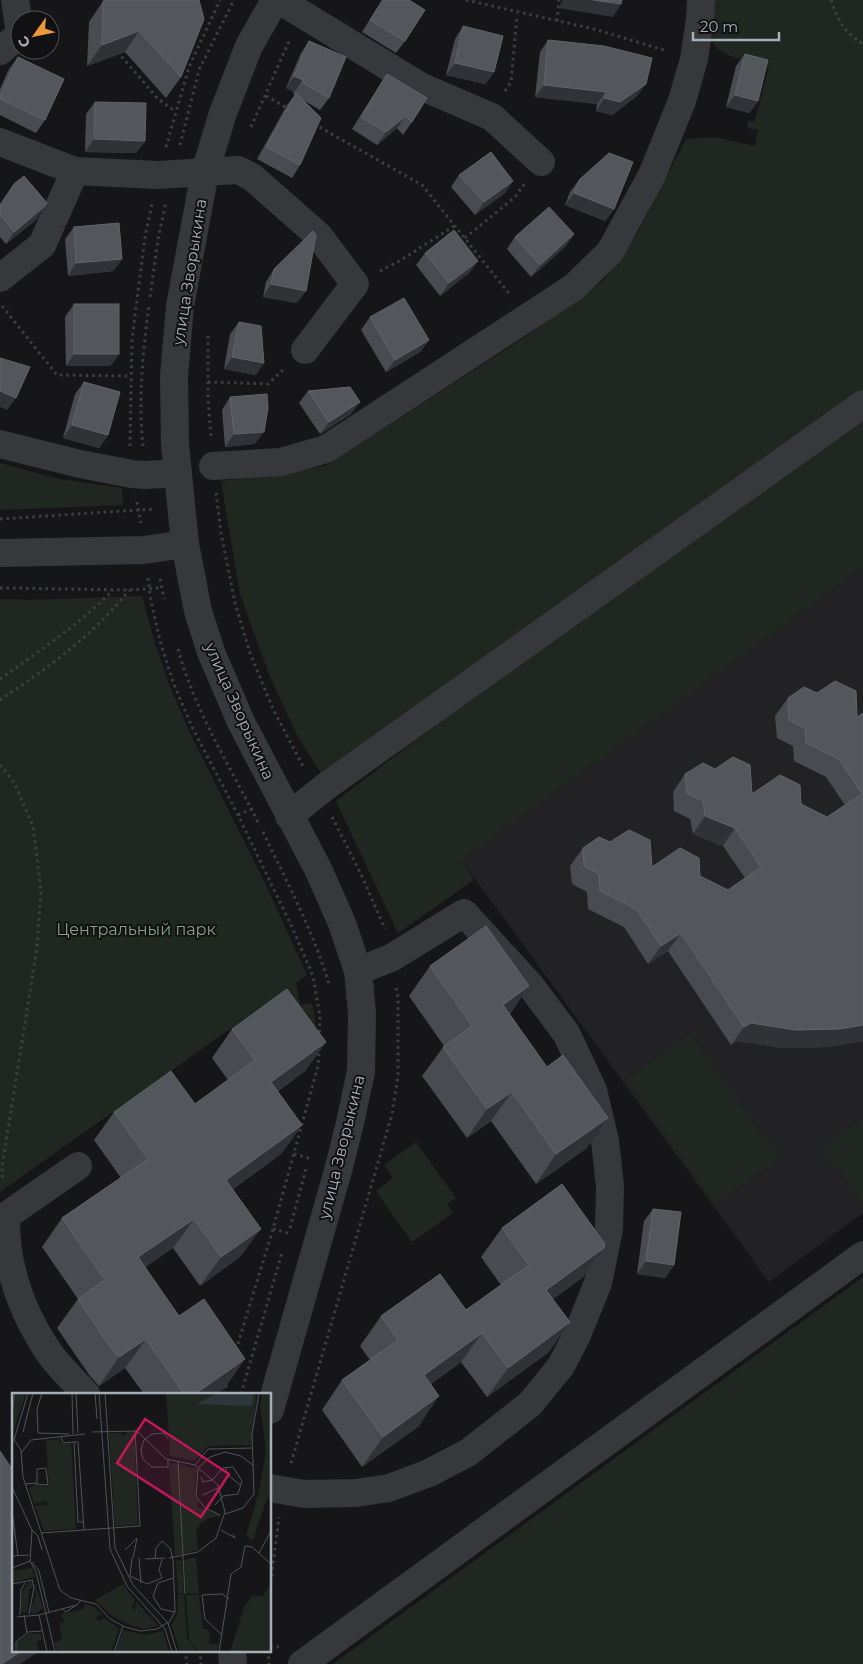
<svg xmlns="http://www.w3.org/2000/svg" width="863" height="1664" viewBox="0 0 863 1664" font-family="Montserrat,sans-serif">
	<rect width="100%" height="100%" fill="#161618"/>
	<!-- built -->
	<path fill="#222225" d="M863 568V1213L769 1282 462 861Z"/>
	<!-- green -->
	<g fill="#202720">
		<path d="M715 0H863V390L379 739 322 775 298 737 270 677 240 594 221 481 325 466 516 343 604 280 639 230 686 139 714 137 755 146 758 130 747 128 748 121H755L769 66C755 62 720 57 714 44 710 34 714 11 715 0Z"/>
		<path d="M863 416V568L462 861 474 880 398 933 336 801 449 715Z"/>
		<path d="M0 463 59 479 122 488 123 505 0 510Z"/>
		<path d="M142 596 155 643 169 684 188 729 266 885 307 975 296 983 300 1005 312 1003 315 1019 314 1060 271 1000 0 1192V599L29 600Z"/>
		<path d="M691 1034 779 1159 715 1204 627 1079Z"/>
		<path d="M863 1119V1203L823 1148Z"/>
		<path d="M416 1142 456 1198 447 1204 453 1213 412 1242 376 1191 393 1178 384 1165Z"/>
		<path d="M863 1277V1664H333Z"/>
	</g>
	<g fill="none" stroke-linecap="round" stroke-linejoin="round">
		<!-- path -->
		<g stroke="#3d4043" stroke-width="3" stroke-dasharray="2.5 4" stroke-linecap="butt">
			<path d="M466 0 594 29 667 51"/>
			<path d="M831 0C838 21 844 32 863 44"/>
			<path d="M557 21 559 0"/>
			<path d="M121 50 122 57 158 99 176 112"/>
			<path d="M505 91 511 82 517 16"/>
			<path d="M266 96 289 109"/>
			<path d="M314 124 422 185 511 296"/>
			<path d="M251 127 290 39"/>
			<path d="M180 145 199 70 234 0"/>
			<path d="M166 147 189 67 220 0"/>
			<path d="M465 238 515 197 525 183"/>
			<path d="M380 271 403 259 454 226"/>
			<path d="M150 297 158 239 166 202"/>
			<path d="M2 306 57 375 130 376"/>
			<path d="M208 336V399L211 437"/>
			<path d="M208 382 268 384 284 369"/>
			<path d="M130 446 132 339 145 237 152 204"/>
			<path d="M143 446C138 400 143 351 149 305"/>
			<path d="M216 493 221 533 235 603 250 653 273 709 304 768"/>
			<path d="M137 502 141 523"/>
			<path d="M0 519 154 509"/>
			<path d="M148 578 151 601 160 641 173 682 192 727 238 815 291 925 313 976 320 1016 319 1036"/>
			<path d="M160 579 164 599"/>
			<path d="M0 588 129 590 161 588"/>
			<path d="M178 649C195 712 231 768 260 826"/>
			<path d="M0 679C39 651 80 624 113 590"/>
			<path d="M0 700C46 669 95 634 129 590"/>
			<path d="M0 765 14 782 33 826 41 890 37 948 2 1167 3 1182"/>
			<path d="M238 815 254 808"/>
			<path d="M332 817 360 872 385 929"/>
			<path d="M263 832C287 882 313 931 329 984"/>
			<path d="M294 1154 312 1159"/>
			<path d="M290 1228 306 1169"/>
			<path d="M273 1229 291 1234"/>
			<path d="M236 1350 273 1229 318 1066 319 1050"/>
			<path d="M224 1394 227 1382"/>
			<path d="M241 1394 282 1253"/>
			<path d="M291 1463 392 1114 398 1076V998L396 986"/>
			<path d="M270 1589 279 1517"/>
			<path d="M270 1646 277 1647 280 1645"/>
			<path d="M185 1650 187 1664"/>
			<path d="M200 1650 201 1664"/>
			<path d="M268 1650 269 1664"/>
		</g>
		<!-- minor -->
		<g stroke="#37383c" stroke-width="28">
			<path d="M15 0 20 33"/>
			<path d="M279 0 420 86 492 117 541 162"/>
			<path d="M0 51 20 34"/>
			<path d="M0 142 75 171 158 175 238 170 252 177 319 236 355 284 305 350"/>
			<path d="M0 278 42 245 75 171"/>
			<path d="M0 444 80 464 132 474 146 475 178 473"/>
			<path d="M213 466 281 462 326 449 574 287 610 252 652 175 682 101 694 59 700 19 701 0"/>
			<path d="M0 553 144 550 185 544"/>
			<path d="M289 816 325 787 863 404"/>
			<path d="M78 1166 6 1216C5 1266 22 1313 50 1354 60 1368 74 1381 86 1394"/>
			<path d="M270 1410 339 1167 350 1123 361 1071 362 1013 358 971 342 923 318 869 241 722 211 652 198 611 185 544 175 444 174 376 180 306 205 172 223 113 249 46 275 0"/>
			<path d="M270 1488 304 1494 356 1493 389 1488 429 1473 469 1452 530 1404 561 1366 577 1335 598 1283 609 1229 610 1186 605 1141 593 1090 566 1033 530 985 464 913 391 958 358 971"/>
			<path d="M232 1650 233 1664"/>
			<path d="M302 1664 863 1255"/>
		</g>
	</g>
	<!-- wall -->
	<g fill="#494b50">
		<path d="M199 0 181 77 166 98 125 52 87 66 89 22 103 1Z"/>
		<path d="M382 0H383L405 41 396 53 362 32Z"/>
		<path d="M463 26 494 72 485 84 446 75 455 39Z"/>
		<path d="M548 40 637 96 612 115 596 111 597 104 535 97 540 52Z"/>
		<path d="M309 41 329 98 320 110 303 100 300 165 292 178 257 159 287 105 295 95 293 94 294 92 286 88 301 53Z"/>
		<path d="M745 54 758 101 749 113 726 107 736 66Z"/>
		<path d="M18 57 45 120 36 133 0 115V89L9 69Z"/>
		<path d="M387 74 412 122 403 135 397 128 377 145 352 129 379 86Z"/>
		<path d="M95 102 145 141 136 153 85 152 86 114Z"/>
		<path d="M459 175 513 181 505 193 475 215 451 187Z"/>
		<path d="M579 180 614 209 605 221 565 205 570 192Z"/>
		<path d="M0 205 37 219 6 244 0 237Z"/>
		<path d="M74 227 122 259 113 271 68 276 65 239Z"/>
		<path d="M574 234 565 247 531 277 507 249 515 237Z"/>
		<path d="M425 253 478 261 469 273 440 296 416 265Z"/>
		<path d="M274 269 297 303 263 297 266 282Z"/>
		<path d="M74 304 119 354 110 366H66L65 317Z"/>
		<path d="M370 317 429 340 420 352 386 372 361 330Z"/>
		<path d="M239 322 256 375 224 369 230 334Z"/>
		<path d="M84 382 108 435 99 448 63 438 75 394Z"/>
		<path d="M308 391 351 414 320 434 299 403Z"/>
		<path d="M230 397 255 444 225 447 222 410Z"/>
		<path d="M788 698 857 717 863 713V1041L827 1047 782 1048 738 1041 731 1045 668 951 648 964 624 927 588 909 587 892 572 884 570 866 583 848 652 867 700 876 728 890 745 878 723 846 693 834 690 819 674 811 673 792 685 774 752 794 801 804 827 817 845 805 826 777 794 761 793 746 777 738 775 716Z"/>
		<path d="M430 966 529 986 510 1014 587 1148 536 1184 491 1121 467 1138 422 1076 444 1046 409 996Z"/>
		<path d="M232 1029 326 1042 305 1071 277 1092 302 1125 281 1154 233 1189 240 1257 200 1286 173 1248 145 1267 225 1388 216 1394H144L125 1368 99 1386 90 1376 57 1328 78 1299 42 1247 62 1218 121 1178 94 1140 114 1112 195 1104 228 1080 212 1058Z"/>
		<path d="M653 1209 674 1265 665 1278 637 1274 644 1221Z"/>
		<path d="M502 1228 604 1248 583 1277 553 1299 549 1352 487 1397 461 1362 431 1384 419 1426 362 1467 322 1410 342 1380 370 1360 360 1346 381 1316 466 1310 501 1285 481 1257Z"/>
	</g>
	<!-- shaded-wall -->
	<g fill="#303235">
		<path d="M563 0H593L621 4 613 17 558 8Z"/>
		<path d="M139 31 125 52 87 66 102 45Z"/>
		<path d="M455 63 494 72 485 84 446 75Z"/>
		<path d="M294 76 303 80 294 92 286 88Z"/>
		<path d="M646 84 637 96 612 115 596 111 604 98Z"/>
		<path d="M544 85 606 92 597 104 535 97Z"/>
		<path d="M735 95 758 101 749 113 726 107Z"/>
		<path d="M406 116 397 128 377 145 386 132Z"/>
		<path d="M94 139 145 141 136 153 85 152Z"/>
		<path d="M513 181 505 193 475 215 484 202Z"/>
		<path d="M574 193 614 209 605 221 565 205Z"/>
		<path d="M45 206 37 219 6 244 14 232Z"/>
		<path d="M574 234 565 247 531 277 540 265Z"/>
		<path d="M122 259 113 271 68 276 76 263Z"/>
		<path d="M478 261 469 273 440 296 449 283Z"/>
		<path d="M271 284 306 291 297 303 263 297Z"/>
		<path d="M429 340 420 352 386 372 395 360Z"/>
		<path d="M74 354H119L110 366H66Z"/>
		<path d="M232 357 264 363 256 375 224 369Z"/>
		<path d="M0 391 16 398 7 410 0 407Z"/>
		<path d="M360 402 351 414 320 434 329 422Z"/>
		<path d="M72 425 108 435 99 448 63 438Z"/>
		<path d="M264 432 255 444 225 447 234 434Z"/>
		<path d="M705 816 735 828 723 846 693 834Z"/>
		<path d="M681 933 668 951 648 964 661 946Z"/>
		<path d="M529 986 508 1016 503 1005Z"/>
		<path d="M751 1023 863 1025V1041L827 1047 782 1048 738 1041 731 1045 744 1027Z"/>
		<path d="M326 1042 305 1071 250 1111 271 1082Z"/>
		<path d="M512 1092 491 1121 467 1138 487 1109Z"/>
		<path d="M608 1118 587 1148 536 1184 556 1154Z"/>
		<path d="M302 1125 281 1154 206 1209 226 1180Z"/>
		<path d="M194 1219 173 1248 118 1286 138 1257Z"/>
		<path d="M261 1229 240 1257 200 1286 221 1257Z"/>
		<path d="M604 1248 583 1277 526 1319 546 1290Z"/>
		<path d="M646 1261 674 1265 665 1278 637 1274Z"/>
		<path d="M570 1322 549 1352 487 1397 508 1368Z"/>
		<path d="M482 1333 461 1362 403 1404 424 1375Z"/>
		<path d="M146 1339 125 1368 99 1386 119 1357Z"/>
		<path d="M245 1359 225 1388 216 1394H195Z"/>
		<path d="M439 1396 419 1426 362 1467 383 1437Z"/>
		<path d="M23 1650H41L20 1664H2Z"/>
	</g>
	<!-- building -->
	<g fill="#53565b" stroke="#616469">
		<path d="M107 0H199L204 19 181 77 139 31 102 45 103 1Z"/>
		<path d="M383 0H409L425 10 405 41 370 20Z"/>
		<path d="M593 0H622L621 4Z"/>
		<path d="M463 26 503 36 494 72 455 63Z"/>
		<path d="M548 40 604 46 652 58 646 84 620 102 604 98 606 92 544 85Z"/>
		<path d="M309 41 346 57 329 98 302 82 303 80 294 76Z"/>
		<path d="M745 54 768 60 758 101 735 95Z"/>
		<path d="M18 57 64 79 45 120 0 99V96Z"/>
		<path d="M387 74 427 98 412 122 406 116 386 132 361 117Z"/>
		<path d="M296 93 321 118 300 165 266 147Z"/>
		<path d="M95 102 146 103 145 141 94 139Z"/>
		<path d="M491 152 513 181 484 202 459 175Z"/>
		<path d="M609 153 633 162 614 209 574 193 579 180Z"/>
		<path d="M24 176 47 203 45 206 14 232 0 214V205L14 184Z"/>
		<path d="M549 207 574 234 540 265 515 237Z"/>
		<path d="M119 223 122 259 76 263 74 227Z"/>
		<path d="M454 230 478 261 449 283 425 253Z"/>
		<path d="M313 231 316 235 306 291 271 284 274 269Z"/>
		<path d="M404 298 429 340 395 360 370 317Z"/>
		<rect x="74" y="304" width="45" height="50"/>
		<path d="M239 322 261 326 264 363 232 357Z"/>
		<path d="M0 358 30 367 16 398 0 391Z"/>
		<path d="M84 382 120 392 108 435 72 425Z"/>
		<path d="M350 387 360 402 329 422 308 391Z"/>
		<path d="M267 394 268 408 264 432 234 434 230 397Z"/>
		<path d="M835 681 856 691 857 717 863 713V1025L839 1029 795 1030 751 1023 744 1027 681 933 661 946 636 909 600 891 599 874 584 866 583 848 599 837 610 842 629 830 650 840 652 867 680 848 699 858 700 876 728 890 761 867 735 828 705 816 703 801 687 793 685 774 703 763 715 769 733 757 750 765 752 794 780 775 800 785 801 804 827 817 862 794 839 759 806 743 805 728 789 720 788 698 804 687 817 693Z"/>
		<path d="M486 926 529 986 503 1005 547 1067 563 1055 608 1118 556 1154 512 1092 487 1109 443 1047 472 1026 430 966Z"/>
		<path d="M287 989 326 1042 271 1082 302 1125 226 1180 261 1229 221 1257 194 1219 138 1257 179 1316 204 1299 245 1359 195 1394H184L146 1339 119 1357 110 1347 78 1299 105 1280 62 1218 148 1159 114 1112 171 1071 195 1104 255 1060 232 1029Z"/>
		<path d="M562 1184 605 1244 604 1248 546 1290 570 1322 508 1368 482 1333 424 1375 439 1396 383 1437 342 1380 398 1340 381 1316 440 1274 466 1310 529 1265 502 1228Z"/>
		<path d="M653 1209 681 1212 674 1265 646 1261Z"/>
		<path d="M0 1451 14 1472V1650H23L2 1664H0Z"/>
	</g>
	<g text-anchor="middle" stroke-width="4" stroke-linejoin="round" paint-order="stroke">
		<!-- street labels -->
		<g font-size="16" fill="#a8afb7" stroke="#111113">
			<text transform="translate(189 272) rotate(-81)" y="6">улица Зворыкина</text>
			<text transform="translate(240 711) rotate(66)" y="6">улица Зворыкина</text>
			<text transform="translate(341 1147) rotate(-76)" y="6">улица Зворыкина</text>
		</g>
		<!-- park labels -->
		<g font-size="16" fill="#82a280" stroke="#111113">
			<text x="136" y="935">Центральный парк</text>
		</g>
	</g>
	<!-- overview -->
	<g transform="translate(12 1393)">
		<rect width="259" height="259" fill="#161618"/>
		<path d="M4 0H14L0 43V24ZM154 0H245L239 52 196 53 182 68 153 62 158 61ZM250 0H259V107L256 105 253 111 241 148 234 142 247 99 254 57 248 12ZM115 39H122L126 132 103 133 97 40H110L112 43ZM48 46 49 51 59 50 64 136 32 138 23 113 35 112 36 117 35 108 22 111 17 96 22 92 37 94 34 48ZM157 70 166 71 170 161 163 162ZM167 71 185 76 183 87V102L187 110 185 114 210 123 196 125 188 131 184 139 186 157 171 161ZM184 164 187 201 174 200 172 167ZM170 167 172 200H166L164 168ZM20 175 23 184 0 190V178ZM18 187 21 193 17 197 16 217 12 220 9 218 10 200ZM22 189 31 215 24 221 18 219 24 201ZM111 191 123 207 120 214 123 218 124 208 146 233 133 236 115 231 100 223 83 207ZM259 191V259H218L232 214 240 203H251ZM166 201H172L175 245 185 259H168L160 232 166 219ZM174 202H187L191 236H195L198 243 197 250 207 252 205 259H187L177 247ZM72 211 82 214 91 223 87 222 84 226 87 228 92 225 107 235 99 259H49L44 256 42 249 50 247 47 230 52 229 49 221 72 216ZM111 237 133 242 151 238 157 259H103ZM17 240 29 241 30 246 25 249 27 259H5V250Z" fill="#202720"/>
		<path d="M206 0H242L240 13 184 11Z" fill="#2c363b"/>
		<path fill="none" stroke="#505358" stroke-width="1" d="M16 0 2 47 9 57 11 84 48 197 59 205 84 211 98 226 113 234 129 238 145 236 158 228 163 218 161 167 158 155 150 148 144 155 143 166M30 0 25 16 26 40 57 41M60 0 61 41M64 0 66 40M83 0 85 26M87 0 98 156 115 193 153 236 160 259M93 0 103 155 121 192 156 230 165 259M0 19 3 0M11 39 21 0M80 39 125 38 154 66 183 72 206 92 213 119 204 145 186 159 157 165M49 44 51 50 62 49 66 129H71M156 46 152 40 140 41 132 47 129 57 131 66 140 74H156V67M62 49H66L72 137M9 60 19 47 73 41M166 68 173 201M183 72 196 56 241 55M187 74 198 64 213 59 229 63 242 73M214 75V80L229 93M186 76 184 103 193 115 208 122M189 84 191 89 200 87 211 75 221 74 230 88 226 101 211 103 203 112M13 91 25 90V76L34 75 36 92 23 91M0 94 20 137 18 168 24 179 43 259M191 102 208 94M0 118 6 163M213 121 231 115 242 101 240 42 247 0M20 137 26 143 30 157M209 137 223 145 221 141M29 140 128 133 123 37M113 157 125 145 121 165M247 160 259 138M0 163 17 162M120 165 118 183 135 191 150 185 147 177 150 166M127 165 129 190M133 166 153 165M20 169 27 178 37 219M0 175 18 168M161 185 146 190 141 203 149 216 163 219M0 191 21 187M50 216 54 219 63 213M17 221 22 194 20 187M8 222 9 197 13 190M27 222 35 259M5 224 27 222 65 212 69 207M15 239 30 238M210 242 193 226 190 202 210 201 217 206M4 259V249L15 240 12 222M102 259 111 233M207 259 219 181 229 174 233 153 240 154 259 171"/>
		<path fill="#c2185b" fill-opacity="0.15" stroke="#c2185b" stroke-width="2.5" d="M133 26 217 81 189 124 105 70Z"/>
		<rect width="259" height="259" fill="none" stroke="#a8afb7" stroke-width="2.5"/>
	</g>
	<!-- north arrow -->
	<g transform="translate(35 35) rotate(237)"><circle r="24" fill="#111113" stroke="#4d5055"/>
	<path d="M0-4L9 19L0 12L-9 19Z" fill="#ec9939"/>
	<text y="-8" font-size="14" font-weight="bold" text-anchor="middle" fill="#a8afb7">С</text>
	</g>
	<!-- scale -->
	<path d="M693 32v8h86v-8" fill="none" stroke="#a8afb7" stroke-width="2.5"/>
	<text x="700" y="32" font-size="15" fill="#a8afb7" stroke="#111113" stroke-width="4" paint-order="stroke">20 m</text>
</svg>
